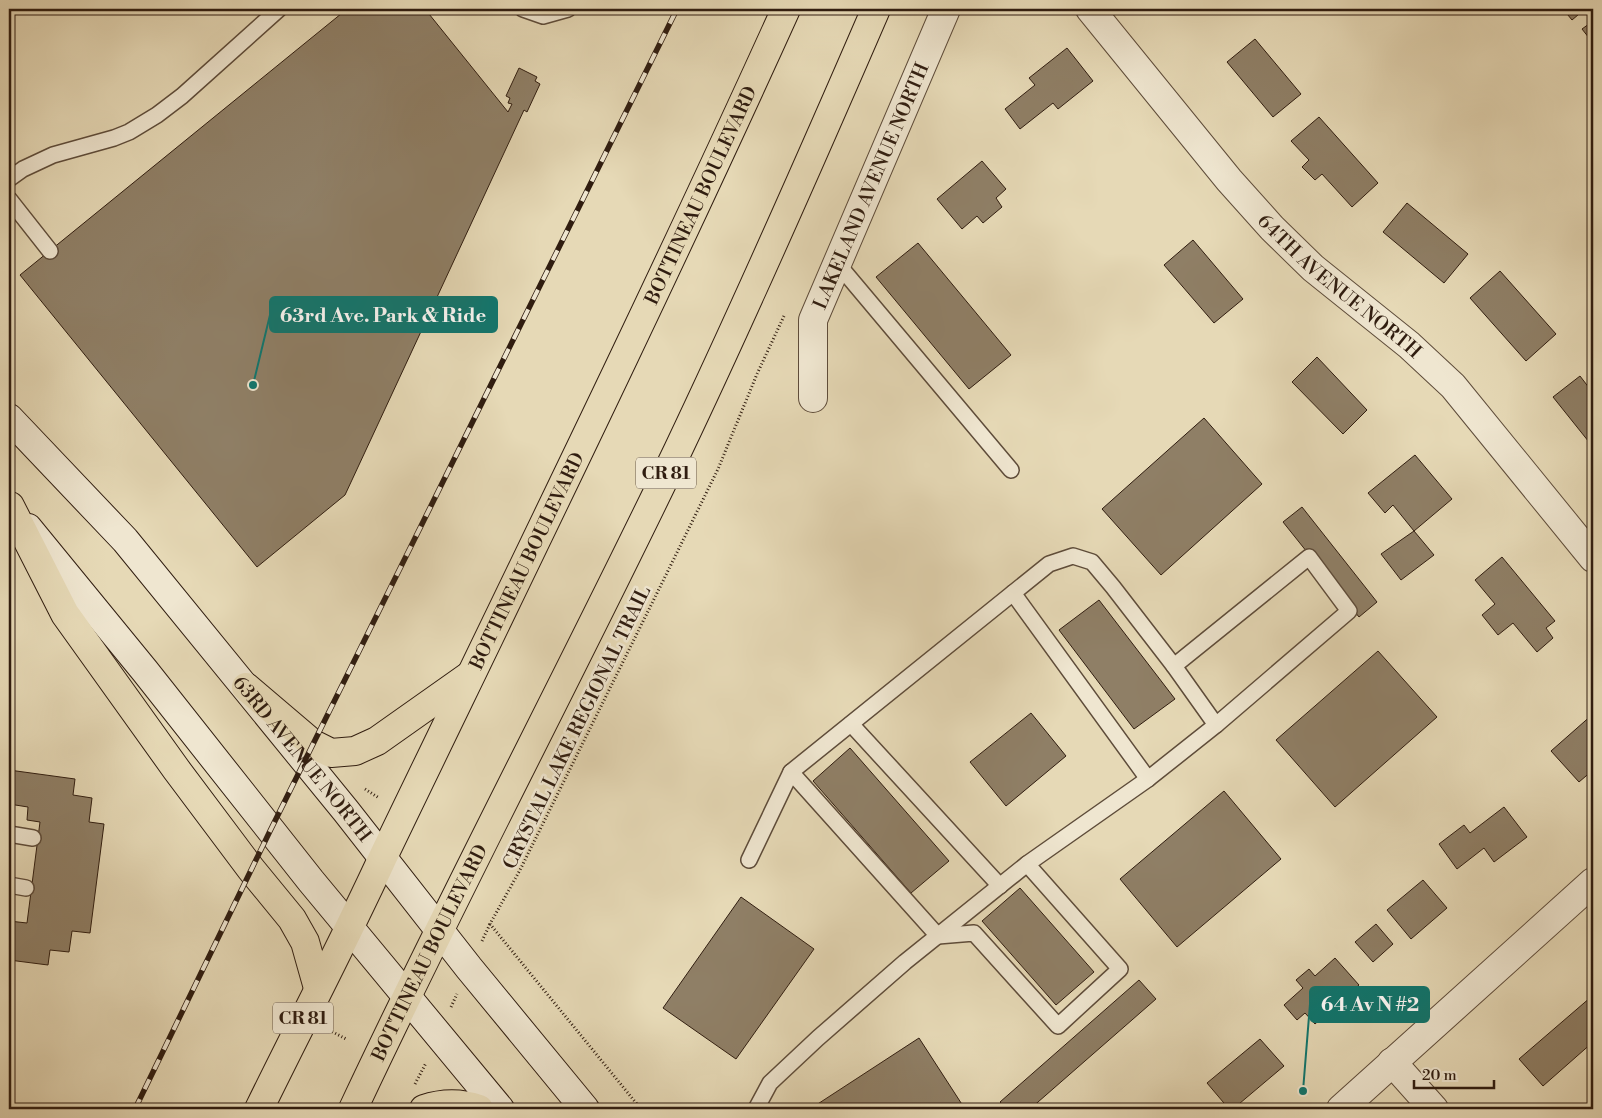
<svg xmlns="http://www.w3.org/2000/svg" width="1602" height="1118" viewBox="0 0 1602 1118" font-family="'Libre Bodoni',serif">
	<rect width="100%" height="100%" fill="#e6d9b6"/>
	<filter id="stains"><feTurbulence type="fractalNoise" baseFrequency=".004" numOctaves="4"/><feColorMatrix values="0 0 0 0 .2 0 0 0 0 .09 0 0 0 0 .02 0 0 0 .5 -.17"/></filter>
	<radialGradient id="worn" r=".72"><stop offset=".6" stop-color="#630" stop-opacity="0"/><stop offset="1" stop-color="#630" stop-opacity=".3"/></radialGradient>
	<!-- building -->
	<g fill="#8f7f66" stroke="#301d10">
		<path d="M347 9H425L508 112 512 104 508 103 510 98 506 96 519 68 537 77 535 81 540 84 527 112 524 110 345 495 257 567 20 275Z"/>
		<path d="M1563 9H1585L1572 20Z"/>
		<path d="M1593 21V43L1582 29Z"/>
		<path d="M1255 39 1301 94 1273 117 1227 62Z"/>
		<path d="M1067 48 1093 81 1058 109 1053 103 1020 129 1005 109 1035 85 1029 78Z"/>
		<path d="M1319 117 1378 183 1352 207 1322 174 1315 180 1302 167 1309 160 1291 141Z"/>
		<path d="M982 161 1006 189 996 198 1002 207 983 223 977 216 962 229 937 199Z"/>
		<path d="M1407 203 1468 254 1444 283 1383 232Z"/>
		<path d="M1193 240 1243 299 1214 323 1164 265Z"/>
		<path d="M918 243 1011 355 969 389 876 277Z"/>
		<path d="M1500 271 1556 334 1526 361 1470 298Z"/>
		<path d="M1317 357 1367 410 1343 434 1292 382Z"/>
		<path d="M1580 376 1593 393V447L1553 397Z"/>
		<path d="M1204 418 1262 484 1161 575 1102 509Z"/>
		<path d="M1415 455 1452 499 1414 531 1393 505 1385 513 1368 493Z"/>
		<path d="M1302 507 1377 602 1359 617 1283 522Z"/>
		<path d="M1414 531 1434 555 1401 580 1381 554Z"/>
		<path d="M1502 557 1555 621 1546 628 1553 638 1537 652 1513 623 1498 635 1482 615 1495 604 1475 580Z"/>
		<path d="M1099 600 1175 699 1134 729 1059 630Z"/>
		<path d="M1378 651 1437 717 1335 807 1276 740Z"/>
		<path d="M1031 713 1066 756 1006 806 970 762Z"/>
		<path d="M1593 714V770L1579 782 1551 751Z"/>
		<path d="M850 748 949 861 911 893 813 781Z"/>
		<path d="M9 770 75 779 73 795 92 798 89 822 104 824 90 933 72 931 69 952 50 950 48 965 9 960V921L27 923 40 822 27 820 28 807 9 804Z"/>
		<path d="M1224 791 1281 859 1177 947 1120 879Z"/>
		<path d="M1504 807 1527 837 1494 862 1484 848 1457 869 1439 844 1464 825 1470 833Z"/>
		<path d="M1423 880 1447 908 1411 939 1387 910Z"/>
		<path d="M1020 888 1094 972 1056 1005 982 921Z"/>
		<path d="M741 897 814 949 736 1059 663 1008Z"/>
		<path d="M1376 924 1393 944 1373 962 1355 942Z"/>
		<path d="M1335 958 1359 985 1315 1024 1305 1013 1297 1020 1284 1005 1303 988 1296 980 1309 969 1315 976Z"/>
		<path d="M1139 980 1156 999 1030 1109H1007L1000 1102Z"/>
		<path d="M1591 997 1593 1000V1042L1543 1086 1519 1059Z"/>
		<path d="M919 1038 965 1109H810Z"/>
		<path d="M1260 1039 1284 1066 1233 1109H1229L1207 1083Z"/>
	</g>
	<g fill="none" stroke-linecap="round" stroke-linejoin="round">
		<defs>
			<g id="lane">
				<path d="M523 9 543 16 568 9"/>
				<path d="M9 179 23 169 53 155 114 138 129 132 157 115 182 96 279 9"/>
				<path d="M9 199 50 251"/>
				<path d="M837 263 1011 470"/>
				<path d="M1013 593 1148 779"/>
				<path d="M1174 666 1216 725"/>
				<path d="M851 724 1000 886"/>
				<path d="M791 772 938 936 974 933 1058 1026 1120 969 1027 864"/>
				<path d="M9 834 33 838"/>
				<path d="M749 860 791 772 1049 564 1073 556 1092 562 1113 587 1174 666 1309 557 1349 611 1216 725 1148 779 1027 864 905 962 818 1038 770 1083 756 1109"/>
				<path d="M9 885 26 888"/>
			</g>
			<g id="street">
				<path id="s1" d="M1090 9 1229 180 1272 228 1313 268 1409 345 1453 386 1593 558"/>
				<path id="s2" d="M813 398V320L946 9"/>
				<path d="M1392 1062 1434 1109"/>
				<path d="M1341 1109 1593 882"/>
			</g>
			<g id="secondary">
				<path id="s3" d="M9 418 125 540 346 811 469 968 585 1109"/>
				<path d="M28 528 145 671 311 881 500 1109"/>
			</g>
			<g id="highway">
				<path d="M10 506 65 614 176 769 251 869 292 919 305 942 318 988"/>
				<path d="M246 687 313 744 331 753 355 751 377 741 469 676"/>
				<path id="s4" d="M259 1109C300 1025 344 942 383 857 519 575 657 294 786 9"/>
				<path id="s5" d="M353 1109C457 887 572 671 678 450 747 305 812 157 876 9"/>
				<path d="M424 1109C442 1103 462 1103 479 1109"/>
			</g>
		</defs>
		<!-- lane casing -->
		<use href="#lane" stroke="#5e4c3a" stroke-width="18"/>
		<!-- street casing -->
		<use href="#street" stroke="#5e4c3a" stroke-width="30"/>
		<!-- secondary casing -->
		<use href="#secondary" stroke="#301d10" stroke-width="30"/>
		<!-- highway casing -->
		<use href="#highway" stroke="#301d10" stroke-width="30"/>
		<!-- path -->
		<g stroke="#301d10" stroke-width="3" stroke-dasharray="1 2.5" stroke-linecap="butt">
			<path d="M365 789 379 798"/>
			<path d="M482 941 490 924"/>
			<path d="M451 1007 457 994"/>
			<path d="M329 1030 346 1039"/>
			<path d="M415 1084 426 1063"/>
			<path d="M641 1109 490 924 520 870 662 583 718 469 757 374 784 316"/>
		</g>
		<!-- lane -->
		<use href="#lane" stroke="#efe6d0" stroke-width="15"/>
		<!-- street -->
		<use href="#street" stroke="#efe6d0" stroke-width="28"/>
		<!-- secondary -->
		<use href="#secondary" stroke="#efe6d0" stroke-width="28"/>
		<!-- highway -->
		<use href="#highway" stroke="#e6d9b6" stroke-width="28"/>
		<defs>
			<path id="rail" d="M135 1109 270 831 677 9"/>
		</defs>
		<!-- rail casing -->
		<use href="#rail" stroke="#301d10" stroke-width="5.5"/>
		<!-- rail -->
		<use href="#rail" stroke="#efe6d0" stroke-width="4" stroke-dasharray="11" stroke-linecap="butt"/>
	</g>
	<g text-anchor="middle" stroke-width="5" stroke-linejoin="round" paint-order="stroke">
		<!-- shield labels -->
		<g fill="#efe6d0" stroke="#69594a" stroke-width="1">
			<rect x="636" y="457.5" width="60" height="31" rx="4"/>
			<rect x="273" y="1002.5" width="60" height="31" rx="4"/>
		</g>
		<g font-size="18" font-weight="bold" fill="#301d10">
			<text x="666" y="479">CR 81</text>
			<text x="303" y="1024">CR 81</text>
		</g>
		<!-- street labels -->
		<g font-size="19" fill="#301d10" stroke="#efe6d0">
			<text dy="7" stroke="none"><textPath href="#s2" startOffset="224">LAKELAND AVENUE NORTH</textPath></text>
			<text dy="7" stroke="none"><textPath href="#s4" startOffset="1015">BOTTINEAU BOULEVARD</textPath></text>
			<text dy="7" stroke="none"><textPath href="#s1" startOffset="374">64TH AVENUE NORTH</textPath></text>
			<text dy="7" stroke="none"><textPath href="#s4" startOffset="610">BOTTINEAU BOULEVARD</textPath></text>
			<text transform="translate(576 727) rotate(-64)" y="7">CRYSTAL LAKE REGIONAL TRAIL</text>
			<text dy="7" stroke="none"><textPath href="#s3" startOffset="450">63RD AVENUE NORTH</textPath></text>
			<text dy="7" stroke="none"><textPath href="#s5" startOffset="174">BOTTINEAU BOULEVARD</textPath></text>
		</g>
	</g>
	<!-- callouts -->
	<path fill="none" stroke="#0f766e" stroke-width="2" d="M253 385L270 315M1303 1091L1310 1004"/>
	<g fill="#0f766e" stroke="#efe6d0" stroke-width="2">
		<circle cx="253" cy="385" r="5"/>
		<circle cx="1303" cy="1091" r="5"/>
	</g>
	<g fill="#0f766e" stroke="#0f766e" stroke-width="2">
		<rect x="270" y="297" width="227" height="35" rx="5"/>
		<rect x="1310" y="987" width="119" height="35" rx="5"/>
	</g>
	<g font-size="20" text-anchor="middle" font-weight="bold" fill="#fff">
		<text x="383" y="322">63rd Ave. Park &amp; Ride</text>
		<text x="1370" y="1011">64 Av N #2</text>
	</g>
	<!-- margin -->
	<rect width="1602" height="1118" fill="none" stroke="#e6d9b6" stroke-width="30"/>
	<rect x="10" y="10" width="1582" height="1098" fill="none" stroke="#301d10" stroke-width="2.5"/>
	<rect x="15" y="15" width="1572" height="1088" fill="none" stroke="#301d10"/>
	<!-- scale -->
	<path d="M1414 1080v8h80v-8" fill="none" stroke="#301d10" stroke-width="2.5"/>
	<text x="1422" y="1080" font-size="15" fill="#301d10" stroke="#efe6d0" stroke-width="4" paint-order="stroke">20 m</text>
	<rect width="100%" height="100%" filter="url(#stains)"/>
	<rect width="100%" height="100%" fill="url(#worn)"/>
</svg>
